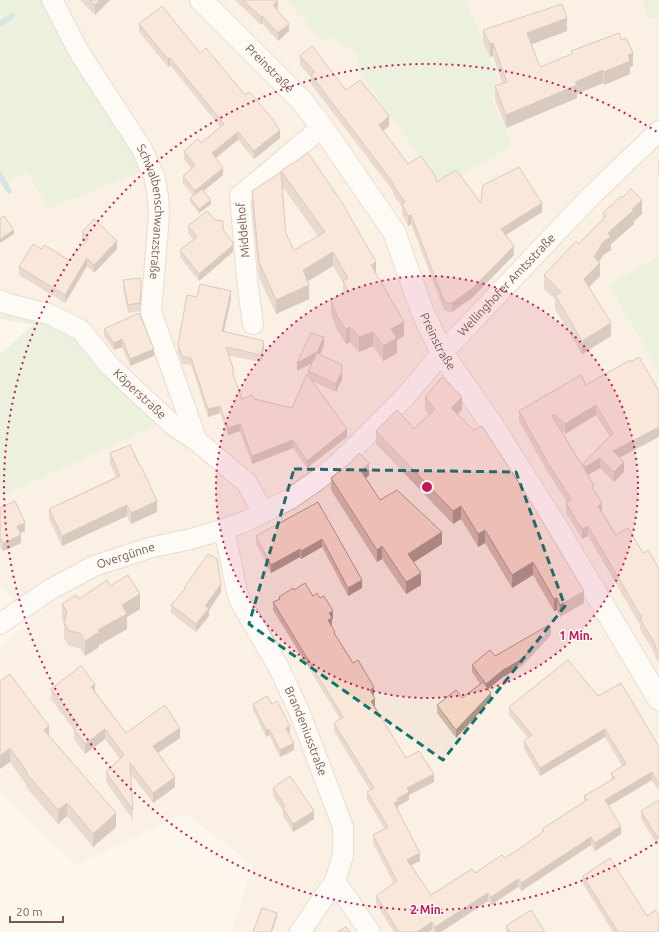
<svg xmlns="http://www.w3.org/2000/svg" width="659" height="932" viewBox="0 0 659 932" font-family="Ubuntu,sans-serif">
	<rect width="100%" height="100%" fill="#fdf6ec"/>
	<!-- residential -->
	<path fill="#f5e8da" d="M50 0H286L322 41 331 38 355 52 361 74 512 146 491 97 503 91 466 0H642L648 18 659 17V932H232L253 865 185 813 76 865 0 792V646L32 622 0 585V497L167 420 0 293V185L28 172Z"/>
	<!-- green -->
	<g fill="#d8ecc9">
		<path d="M0 0H50L129 136 139 173 47 209 28 172 0 185Z"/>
		<path d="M286 0H466L503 91 491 97 512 146 440 187 361 74 355 52 331 38 322 41Z"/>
		<path d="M642 0H659V17L648 18Z"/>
		<path d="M659 256V373L609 285Z"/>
		<path d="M0 293 78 331 168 420 0 497V354L33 325 0 319Z"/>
	</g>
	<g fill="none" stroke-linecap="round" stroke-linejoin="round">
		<!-- stream -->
		<g stroke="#a5d3da" stroke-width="5.5">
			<path d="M0 24 12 16"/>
			<path d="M0 175 9 191"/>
		</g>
		<defs>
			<g id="street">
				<path id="s1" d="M52 0 79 52 142 149 155 179 158 197 159 215 151 312 197 441"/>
				<path id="s2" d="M0 300 8 304 49 314 81 330 108 364 134 389 173 425 197 441 247 483 263 513"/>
				<path d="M253 324 248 288 240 196 322 127"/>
				<path id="s3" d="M224 529 237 592 241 603 278 666 299 711 343 827V856L335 881 300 932"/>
				<path id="s4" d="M0 624 49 590 94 566 149 548 191 539 224 529 244 522 290 499 313 483 332 469 350 452 404 398 442 353 591 196 659 131"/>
				<path d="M335 881 370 932"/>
			</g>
			<g id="secondary">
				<path id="s5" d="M201 0 302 101 322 127 394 232 423 313 442 353 490 422 552 520 659 699"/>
			</g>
		</defs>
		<!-- street casing -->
		<use href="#street" stroke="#d1beb0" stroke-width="22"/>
		<!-- secondary casing -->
		<use href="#secondary" stroke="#d6c0b0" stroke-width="24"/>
		<!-- street -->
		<use href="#street" stroke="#fff" stroke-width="20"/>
		<!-- secondary -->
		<use href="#secondary" stroke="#fff" stroke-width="22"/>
	</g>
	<!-- wall -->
	<g fill="#d1b7a8" fill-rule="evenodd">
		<path d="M80 0H110L95 15Z"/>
		<path d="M235 0H277L278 8 276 9 289 31 278 41 262 23 261 25Z"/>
		<path d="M139 24 200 53 276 126 280 138 254 159 238 140 215 158 223 175 204 191 211 204 199 213 190 202V198L193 196 183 183V176L191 169 184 159V151L201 143 220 127 170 65 168 67 139 32Z"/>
		<path d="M483 30 567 31 531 44 540 67 571 55V51L633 66 630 67V74L604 85 603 83 577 94V98L506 128 495 99V86L502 83 493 56 490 57 483 43Z"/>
		<path d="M300 56 346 90 389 126 383 130 408 164 437 182 481 203 542 212 506 235 514 255 473 297 452 312H448L444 310 411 224 408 226 402 213V207L393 194V191L311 84V77L300 65Z"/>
		<path d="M659 159V176L658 175V160Z"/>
		<path d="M281 171 376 274 404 336 397 340V353L383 361 373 346 359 352 350 342 346 344 337 330 331 314V300L343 293V283L333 266 308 281 309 299 276 314 259 277 252 205V191L281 179ZM282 186 318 236 294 250 286 234Z"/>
		<path d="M603 213 642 214 634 221V224L611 244V250L603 255 599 262 600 276 589 287 611 336 582 354 555 309V299L544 289V275L579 244 603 219Z"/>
		<path d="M188 226 223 230 233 252 199 281 180 257V250L193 240 188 233Z"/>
		<path d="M82 232 117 249 94 273 87 266 65 303 19 275V267L69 260 85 242 82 240Z"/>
		<path d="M123 280 141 292 140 311 128 313 123 288Z"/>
		<path d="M197 297 231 299 224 332 264 348 261 362 229 356 234 377 242 399H254L292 408 308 376V371L312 363 297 371 324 345 320 355 342 379 336 392 312 381 347 437 307 468 293 448 252 464 240 431 228 435 220 413 208 417 191 365 182 364 178 352V345Z"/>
		<path d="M104 329 154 356 130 366 122 347 114 350 104 336Z"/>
		<path d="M630 360 619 458 624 472 614 482 600 468 588 475 602 513 616 535 643 553 659 569V663L656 659 654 652 640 629V625L588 536 582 539 566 513V503L567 502 548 473 519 421V411L586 385ZM596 415 610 437 583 464V467L561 430 565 434Z"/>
		<path d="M425 397 462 409 458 414 584 603 560 617 557 610 554 611 533 575 512 588 485 543 478 547 461 519 453 524 376 444V431L414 429 429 415 425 410Z"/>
		<path d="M110 453 157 512 131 524 127 516 62 546 49 519V509L116 477 110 464Z"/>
		<path d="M369 475 366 478 380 500 442 544 414 562 421 585 406 594 382 559 377 562 331 490V478Z"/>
		<path d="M318 502 362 588 348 596 322 547 301 559 300 557 271 573 256 544V536Z"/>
		<path d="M0 508 25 531 20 533 21 543 3 551 0 546Z"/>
		<path d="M110 586 140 609 127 617V629L99 645V647L85 656 80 648 69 646 64 638V623L62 619V604L79 599Z"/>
		<path d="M184 588 221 592 209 610V616L196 632 171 613V605L184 590Z"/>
		<path d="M294 590 313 596 333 619H332L331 626 335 635 374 695 373 696 375 707 406 758 434 782 409 795V800L398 806V809L420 861 411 865 431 895 475 873 504 858 518 850 542 833V829L584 802V796L611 780V773L622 766 605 737 540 776 524 749V741L528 738 509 715V707L598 696 659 747V791L652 780 608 806 621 834 595 851 591 845 521 891 518 887 491 905 488 901 441 932H433L432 930 429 932H394L376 904V896L394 884 373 843V835L385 829 367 800V792L370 790 334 731V723L340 719 273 610V602L279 599V597Z"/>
		<path d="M551 635 522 666 503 677 488 689 491 700 456 738 437 713V705L462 698 480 684 472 672V665Z"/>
		<path d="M0 681 49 735 116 827 93 847 67 816 58 824 26 787V784L10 762Z"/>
		<path d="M51 689 95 691 126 733 180 738 158 753 175 787 153 803 131 774 133 820 106 782V772L120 759 105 739 85 754 74 739V730L51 699Z"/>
		<path d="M253 704 290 732 289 733 294 750 280 757 269 735 266 737 253 710Z"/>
		<path d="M273 788 314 819 293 832 283 816V810L273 796Z"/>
		<path d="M659 800 658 846 641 819V811Z"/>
		<path d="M583 876 647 916 659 932H613L583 884Z"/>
		<path d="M506 926 545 932H506Z"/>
	</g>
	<!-- shaded-wall -->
	<g fill="#aa9588">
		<path d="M100 0H110L95 15V5Z"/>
		<path d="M278 1V8L273 13V5Z"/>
		<path d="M262 16V23L261 25V17Z"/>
		<path d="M567 18V31L527 46V33Z"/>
		<path d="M289 24V31L278 41V33Z"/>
		<path d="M493 43V56L490 57V44Z"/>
		<path d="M633 53V66L630 67V74L604 85V72L628 55Z"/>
		<path d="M170 58V65L168 67V59Z"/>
		<path d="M603 70V83L577 94V98L506 128V115L575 82Z"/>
		<path d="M389 116V126L379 134V125Z"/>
		<path d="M280 130V138L254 159V151Z"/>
		<path d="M238 132V140L212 161V153Z"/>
		<path d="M223 168V175L195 198V191Z"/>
		<path d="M211 200V204L199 213V209Z"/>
		<path d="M642 200V214L634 221V224L611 244V250L603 255 597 265 600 263V276L584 292V279L594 257 608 233Z"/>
		<path d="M542 203V212L501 238V229Z"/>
		<path d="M411 215V224L408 226V216Z"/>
		<path d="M14 230V234L0 243V239Z"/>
		<path d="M117 241V249L94 273V265Z"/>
		<path d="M233 245V252L199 281V274Z"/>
		<path d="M514 246V255L473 297 452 312V303Z"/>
		<path d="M333 252V266L303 284V270Z"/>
		<path d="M87 258V266L65 303V295Z"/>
		<path d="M376 262V277L371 265Z"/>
		<path d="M141 284V292L140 311V303Z"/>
		<path d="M309 285V299L276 314V300Z"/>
		<path d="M231 291V299L222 339V331Z"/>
		<path d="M404 322V336L397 340V353L383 361V346L391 329Z"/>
		<path d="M611 323V336L582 354V341Z"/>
		<path d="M350 327V342L346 344V330Z"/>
		<path d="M373 332V346L359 352V337Z"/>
		<path d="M324 337V345L317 360 297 371V363Z"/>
		<path d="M122 339V347L114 350V343Z"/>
		<path d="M264 341V348L261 362V355Z"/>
		<path d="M154 349V356L130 366V359Z"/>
		<path d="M342 371V379L336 392V384Z"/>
		<path d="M462 397V409L451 421V408Z"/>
		<path d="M596 405V415L565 434V424Z"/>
		<path d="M220 406V413L208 417V409Z"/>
		<path d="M240 424V431L228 435V428Z"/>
		<path d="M659 427V437L613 461V451Z"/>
		<path d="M347 429V437L307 468V461Z"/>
		<path d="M293 440V448L252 464V456Z"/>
		<path d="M600 458V468L585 477V467Z"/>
		<path d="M624 462V472L614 482V472Z"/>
		<path d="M369 463V475L361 483V471Z"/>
		<path d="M157 501V512L131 524V513Z"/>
		<path d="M602 503V513L598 506Z"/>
		<path d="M127 505V516L62 546V536Z"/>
		<path d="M461 506V519L453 524V511Z"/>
		<path d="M25 523V531L17 534V526Z"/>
		<path d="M588 526V536L582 539V529Z"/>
		<path d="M485 530V543L478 547V534Z"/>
		<path d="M442 532V544L408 566V554Z"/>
		<path d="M21 535V543L3 551V543Z"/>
		<path d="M322 539V547L301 559V551Z"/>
		<path d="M382 546V559L377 562V550Z"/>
		<path d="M300 549V557L271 573V565Z"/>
		<path d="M533 562V575L512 588V575Z"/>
		<path d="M421 573V585L406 594V582Z"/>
		<path d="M362 580V588L348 596V588Z"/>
		<path d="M221 584V592L209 610V616L196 632V624L205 606Z"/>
		<path d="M584 591V603L560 617V605Z"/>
		<path d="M140 594V609L127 617V629L99 645V647L85 656V641L98 630 122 605Z"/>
		<path d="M557 598V610L554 611V599Z"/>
		<path d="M333 611V619H332V625L328 628V620L329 613Z"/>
		<path d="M551 628V635L522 666 503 677 486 691V684Z"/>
		<path d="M95 684V694L91 687Z"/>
		<path d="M374 687V695L370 698V690Z"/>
		<path d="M491 693V700L456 738V730Z"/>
		<path d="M375 699V707L371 709V701Z"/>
		<path d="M49 726V740L44 730Z"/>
		<path d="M290 726V732L286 735V728Z"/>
		<path d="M180 728V738L153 756V746Z"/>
		<path d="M105 729V739L85 754V744Z"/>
		<path d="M269 729V735L266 737V730Z"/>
		<path d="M605 729V737L540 776V768Z"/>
		<path d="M294 743V750L280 757V750Z"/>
		<path d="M10 748V762L0 769V756Z"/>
		<path d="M652 772V780L605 808V800Z"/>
		<path d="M434 774V782L409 795V800L398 806V809L394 803 397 799 407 788Z"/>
		<path d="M175 777V787L153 803V793Z"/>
		<path d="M67 803V816L58 824V810Z"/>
		<path d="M314 811V819L293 832V824Z"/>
		<path d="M116 813V827L93 847V834Z"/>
		<path d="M621 826V834L595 851V843Z"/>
		<path d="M591 837V845L521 891V883Z"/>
		<path d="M420 853V861L407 867V860Z"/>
		<path d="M518 879V887L491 905V897Z"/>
		<path d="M488 893V901L441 932H435V927Z"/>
		<path d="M277 913V917L272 932H271Z"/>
		<path d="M432 922V930L429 932H417Z"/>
	</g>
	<!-- building -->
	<g fill="#f3d5c3" stroke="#aa9588">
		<path d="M90 0H100L95 5Z"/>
		<path d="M243 0H277L278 1 273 5 289 24 278 33 262 16 261 17Z"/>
		<path d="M562 4 567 18 527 33 540 67 572 54 571 51 619 33 621 40 626 38 633 53 628 55 630 61 604 72 603 70 575 82 577 85 506 115 495 86 507 82 493 43 490 44 483 30Z"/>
		<path d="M162 6 200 53 206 48 245 95 249 92 254 97 276 123 275 124 280 130 254 151 238 132 212 153 223 168 195 191 183 176 195 166 184 151 198 139 201 143 224 124 170 58 168 59 139 24Z"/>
		<path d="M312 46 346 90 360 80 384 109 389 116 379 125 408 164 421 156 434 174 437 182 456 170 481 203 483 185 519 167 542 203 501 229 514 246 473 288 452 303H448L444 301 411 215 408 216 402 204 405 202 393 185 394 184 311 75 315 72 300 56Z"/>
		<path d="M308 153 341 201 376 262 371 265 404 322 391 329 397 338 383 346 373 332 359 337 350 327 346 330 337 316 331 300 348 290 343 281 348 278 333 252 303 270 309 285 276 300 259 262 252 191 281 172 286 234 294 250 325 232 281 171Z"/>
		<path d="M202 189 211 200 199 209 190 198Z"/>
		<path d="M631 189 642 200 632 209 634 210 608 233 611 237 603 242 594 257 600 263 584 279 611 323 582 341 555 295 561 292 544 275 576 241 579 244 606 216 603 213 621 196 622 198Z"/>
		<path d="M207 211 215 220 223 221V229L233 243V245L199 274 180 250 197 237 188 226Z"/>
		<path d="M4 216 14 230 0 239V219Z"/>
		<path d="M94 219 117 241 94 265 87 258 65 295 19 267 33 244 41 249 44 245 69 260 88 239 86 237 87 236 82 232Z"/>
		<path d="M140 278 141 284 140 303 128 305 123 280Z"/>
		<path d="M200 284 231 291 222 331 264 341 261 355 226 347 234 371 232 372 242 399 252 395 254 399 292 408 307 374 347 429 307 461 293 440 252 456 240 424 228 428 220 406 208 409 191 358 182 356 178 345 187 295 197 297Z"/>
		<path d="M139 313 154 349 130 359 122 339 114 343 104 329Z"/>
		<path d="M311 333 324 337 317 352 297 363Z"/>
		<path d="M317 353 342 365V371L336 384 308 371Z"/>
		<path d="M639 357 659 391V427L613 451 624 462 614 472 600 458 585 467 583 464 613 433 596 405 565 424 554 414 552 416 594 485 592 487 602 503 598 506 616 535 628 528 643 553 648 550 659 569V653L656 649 654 642 640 619 642 618 588 526 582 529 566 503 571 499 548 463 519 411 581 375 586 385 630 360 631 362Z"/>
		<path d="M442 377 462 397 451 408 474 430 482 426 523 489 584 591 560 605 557 598 554 599 533 562 512 575 485 530 478 534 461 506 453 511 376 431 397 410 414 429 435 409 425 397Z"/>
		<path d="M130 445 140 466H141L157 501 131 513 127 505 62 536 49 509 120 476 110 453Z"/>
		<path d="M359 453 369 463 361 471 380 500 397 490 442 532 408 554 421 573 406 582 382 546 377 550 331 478 349 464Z"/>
		<path d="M15 501 25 523 17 526 21 535 3 543 0 538V508Z"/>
		<path d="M318 502 362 580 348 588 322 539 301 551 300 549 271 565 256 536Z"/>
		<path d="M208 554 217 559 221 584 205 606 209 608 196 624 171 605 185 589 184 588Z"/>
		<path d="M128 575 140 594 122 605 127 614 98 630 99 632 85 641 80 633 69 631 64 623 67 612 62 604 76 595 79 599 107 580 110 586Z"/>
		<path d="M305 583 313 596 317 593 320 598 324 596 333 611 329 613 332 618 328 620 335 632 334 633 353 663 358 660 374 687 370 690 375 699 371 701 406 758 419 751 434 774 407 788 409 792 397 799 398 801 394 803 420 853 407 860 431 895 472 869 475 873 502 855 504 858 518 850 544 831 542 829 587 800 584 796 615 778 611 773 626 764 605 729 540 768 524 741 532 735 509 707 568 660 598 696 621 683 659 747V784L652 772 605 800 621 826 595 843 591 837 521 883 518 879 491 897 488 893 435 927 432 922 417 932H399L376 896 397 881 373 835 388 827 367 792 374 788 334 723 343 717 273 602 280 599 279 597 293 588 294 590Z"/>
		<path d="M549 625 551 628 522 659 503 670 486 684 472 665 490 650 495 656Z"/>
		<path d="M81 666 95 684 91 687 126 733 165 705 180 728 153 746 175 777 153 793 130 763 133 810 106 772 124 755 105 729 85 744 74 729 79 725 51 689Z"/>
		<path d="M10 674 49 726 44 730 116 813 93 834 67 803 58 810 26 773 27 772 10 748 0 756V681Z"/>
		<path d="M483 682 491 693 456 730 437 705 456 690 462 698Z"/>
		<path d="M267 696 272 704 277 701 290 726 286 728 294 743 280 750 269 729 266 730 253 704Z"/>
		<path d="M290 776 314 811 293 824 283 808 285 806 273 788Z"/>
		<path d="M659 800V838H658L641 811Z"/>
		<path d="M610 858 647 916 655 910 659 915V932H618L583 876Z"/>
		<path d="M262 908 277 913 271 932H253Z"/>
		<path d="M531 910 545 932H510L506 926Z"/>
		<path d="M346 927 350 932H337Z"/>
	</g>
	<!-- marked area -->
	<path d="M0 0H659V932H0ZM294 469 516 472 565 606 443 760 249 624Z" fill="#fdf6ec" fill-opacity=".55" fill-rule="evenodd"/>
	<path fill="none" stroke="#0f766e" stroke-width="3" stroke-dasharray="8 5" stroke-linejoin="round" d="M294 469 516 472 565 606 443 760 249 624Z"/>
	<!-- distance rings -->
	<circle cx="427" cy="487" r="211" fill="#c2185b" fill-opacity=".12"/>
	<g fill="none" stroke="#c2185b" stroke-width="2" stroke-dasharray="2 4">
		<circle cx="427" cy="487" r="211"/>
		<path d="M657 842A423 423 0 1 1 657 132"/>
	</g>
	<g text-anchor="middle" stroke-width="3" stroke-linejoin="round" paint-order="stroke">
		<!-- street labels -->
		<g font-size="12" fill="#7a5c4d" stroke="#fffaf3">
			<text dy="4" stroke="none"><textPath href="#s5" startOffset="97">Preinstraße</textPath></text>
			<text dy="4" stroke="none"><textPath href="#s1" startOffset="239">Schwalbenschwanzstraße</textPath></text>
			<text transform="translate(243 230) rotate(-95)" y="4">Middelhof</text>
			<text dy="4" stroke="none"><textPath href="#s4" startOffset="624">Wellinghofer Amtsstraße</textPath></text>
			<text dy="4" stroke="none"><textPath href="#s5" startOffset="421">Preinstraße</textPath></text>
			<text dy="4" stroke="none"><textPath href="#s2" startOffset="174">Köperstraße</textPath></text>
			<text dy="4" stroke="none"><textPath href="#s4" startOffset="144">Overgünne</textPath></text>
			<text dy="4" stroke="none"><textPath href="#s3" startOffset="220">Brandeniusstraße</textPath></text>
		</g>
	</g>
	<circle cx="427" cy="487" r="6" fill="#c2185b" stroke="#fffaf3" stroke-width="2"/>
	<g font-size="12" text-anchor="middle" font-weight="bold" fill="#c2185b" stroke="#fffaf3" stroke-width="3" stroke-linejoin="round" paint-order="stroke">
		<text x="576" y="640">1 Min.</text>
		<text x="427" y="914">2 Min.</text>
	</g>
	<!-- scale -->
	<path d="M10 916v6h53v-6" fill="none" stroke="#7a5c4d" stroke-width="2"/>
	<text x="16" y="916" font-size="12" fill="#7a5c4d" stroke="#fffaf3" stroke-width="3" paint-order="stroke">20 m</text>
</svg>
